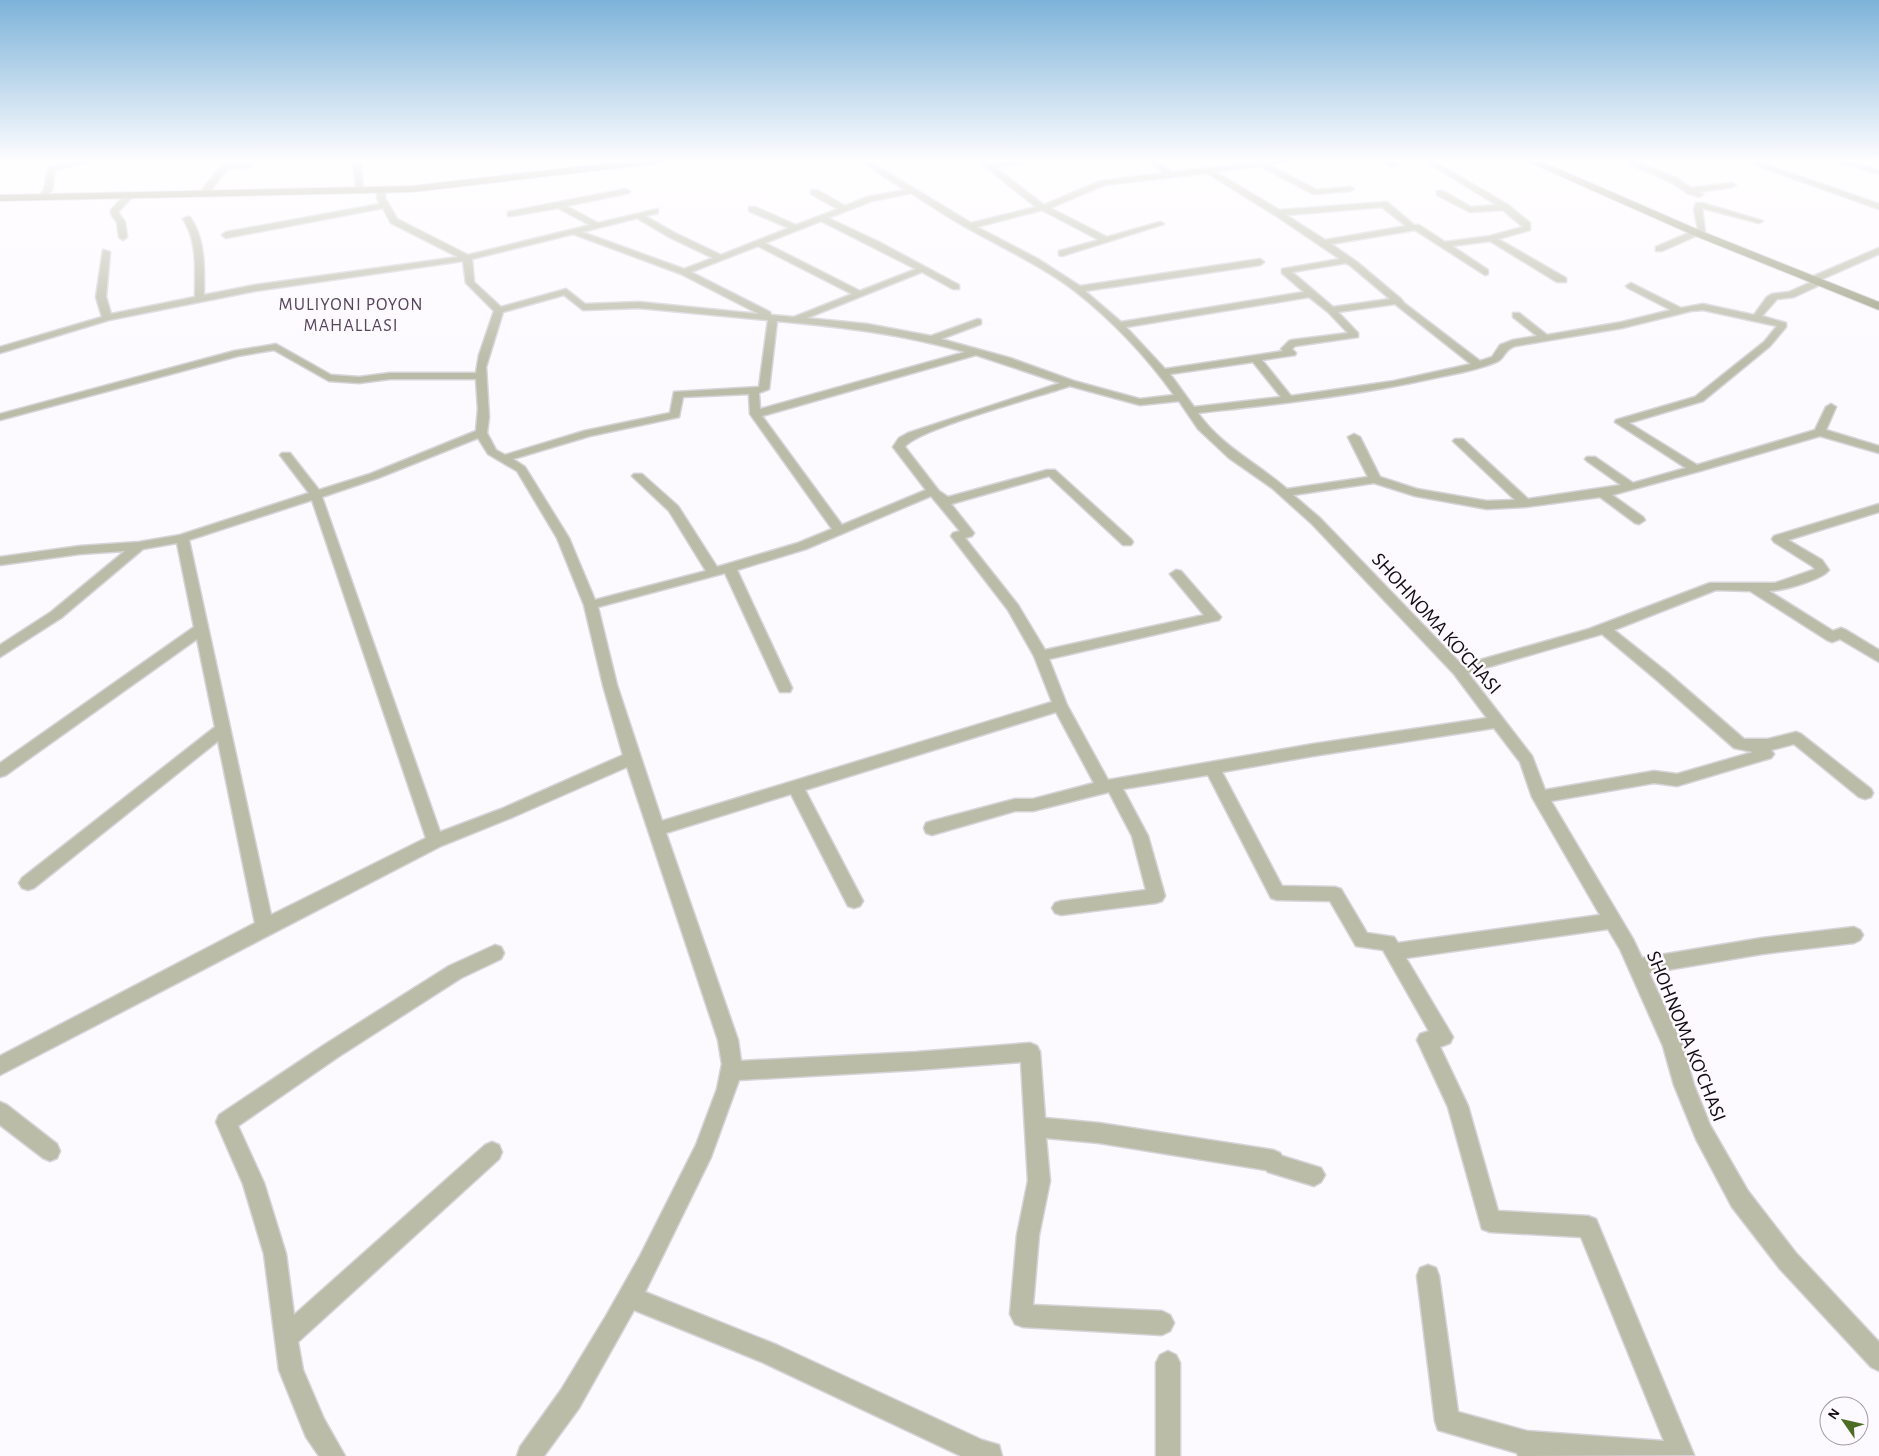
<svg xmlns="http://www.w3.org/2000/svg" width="1879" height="1456" viewBox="0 0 1879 1456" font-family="'Alegreya Sans',sans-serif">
	<rect width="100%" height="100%" fill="#fdfaff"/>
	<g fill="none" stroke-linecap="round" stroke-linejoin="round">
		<defs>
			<g id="minor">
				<path d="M82 160H99L55 170 52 190 46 198H40L39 196 44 190 48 166Z"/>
				<path d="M245 160H253L251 167 227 169 208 194H202V190L222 165 245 163Z"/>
				<path d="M353 160H361L363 192 356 190Z"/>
				<path d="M858 160H867L971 223 1036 207 977 160H986L991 165 1020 160H1039L996 168 1044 205 1100 181 1164 173 1147 160H1156L1172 172 1273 160H1297L1269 165 1317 190 1350 187 1354 189 1350 191 1313 194 1260 166 1216 172 1279 210 1387 202 1414 225H1419L1445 242 1490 236 1523 227 1503 210 1470 212 1437 195V191H1443L1471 207 1497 205 1423 160H1432L1508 205 1530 223V230L1498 239 1566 278V282H1557L1490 241 1452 246 1488 270V274L1485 275 1415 230 1331 244 1357 262 1401 299 1404 303 1480 361 1492 357 1500 345 1513 340 1537 336 1513 317V313H1519L1547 335 1622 322 1671 310 1628 288 1626 286 1631 283 1681 308 1703 304 1754 315 1767 297 1772 294 1789 292 1811 282 1808 280 1809 278 1879 248V254L1820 280 1823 282 1822 284 1794 297 1777 299 1762 316 1786 323V327L1770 346 1703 401 1629 423 1697 465 1815 430 1826 407 1831 404 1836 407 1826 430 1879 446V453L1820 436 1700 471 1612 495 1643 517 1645 520 1639 524 1635 523 1600 497 1525 507 1487 509 1415 496 1374 483 1293 495 1320 518 1462 665 1589 629 1710 583H1775L1813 570 1815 569 1812 566 1774 542 1772 539 1774 536 1879 504V512L1788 540 1822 560 1829 570C1822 580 1781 591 1769 591L1833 631 1841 628 1846 630 1879 650V662L1840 639 1832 642 1827 640 1750 591 1716 590 1614 630 1668 673 1744 739H1768L1796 732 1801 734 1871 789 1873 793 1871 797 1865 799 1859 797 1794 744 1771 750 1774 754 1771 758 1677 786 1654 783 1551 801 1633 939 1642 958 1762 938 1854 927 1860 930 1863 935 1860 940 1854 943 1762 954 1649 973 1683 1046 1694 1085 1710 1125 1748 1191 1796 1253 1879 1342V1371L1871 1367 1780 1269 1732 1207 1696 1139 1674 1085 1663 1046 1620 949 1608 929 1406 958 1453 1037 1450 1043 1440 1047 1468 1106 1498 1211 1588 1216 1596 1219 1694 1455 1518 1456 1517 1453 1438 1430 1435 1421 1417 1276 1420 1268 1428 1265 1436 1268 1439 1276 1458 1412 1527 1431 1664 1441 1581 1237 1490 1232 1482 1229 1448 1107 1417 1040 1420 1034 1429 1031 1383 950 1356 946 1330 901 1277 900 1271 898 1208 775 1123 789 1148 836 1165 896 1162 901 1156 903 1061 915 1055 913 1052 908 1055 903 1061 901 1146 890 1132 836 1109 792 1033 811H1015L932 835 926 833 924 828 926 823 932 821 1015 799H1033L1094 783 1056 712 805 790 863 901 860 906 854 908 848 906 791 794 666 833 738 1040 741 1061 916 1052 1030 1043 1037 1046 1040 1052 1045 1118 1099 1123 1273 1150 1280 1153 1282 1156 1321 1168 1325 1175 1321 1182 1314 1186 1268 1172 1266 1170 1099 1143 1046 1138 1050 1181 1039 1235 1033 1305 1162 1311 1170 1315 1174 1323 1170 1331 1162 1335 1023 1327 1015 1324 1010 1314 1017 1235 1028 1181 1021 1062 916 1070 739 1080 711 1157 645 1292 777 1345 982 1440 999 1445 1002 1456H961L762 1362 634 1310 579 1408 544 1456H517L520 1447 561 1390 606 1316 640 1256 696 1145 717 1089 722 1064 718 1040 627 767 513 817 441 846 0 1075V1056L255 923 218 741 34 888 28 890 22 888 19 883 22 878 215 727 197 639 6 775 0 777V763L194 627 177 543 143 549 61 618 0 657V645L51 612 125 551 80 554 0 565V557L80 546 139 542 180 535 309 493 280 455 282 453H290L319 490 370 474 476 431 478 409 476 379H390L359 383 329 381 274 350 238 356 0 420V414L234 351 276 344 331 375 359 377 390 373H476L479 355 494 311 466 283 463 261 255 291 109 320 0 353V347L102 317 96 297 103 250 110 252 106 297 111 314 195 297C195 272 198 241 183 219L187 217H190C206 240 204 269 204 295L255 285 458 257 391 223 383 208 226 238 222 235 226 232 380 204 377 198 378 190 382 188 386 190 385 198 397 219 468 255 590 225 558 208 511 216H508V212L626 189 630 191 629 193 566 206 598 223 658 209V213L645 216 675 233 721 255 789 228 749 211V207H755L796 225 838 209 811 194V190H817L845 206 867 197 905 190ZM1207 173 1275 215 1340 259 1282 269V273L1304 292 1121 322 1085 291 1260 265 1264 262 1260 259 1080 286 1038 259 977 227 1042 210 1099 240 1059 251V255L1062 256 1164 224 1160 222 1107 237 1050 208 1104 185ZM911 193C930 205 949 218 969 229 1005 249 1042 266 1075 291 1112 320 1147 357 1174 395L1140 399 1074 381 1010 358 941 339 981 324V320L978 319 931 336 867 324 807 318 922 272 953 289H959V285L879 242 828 218 872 201ZM1382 207 1406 226 1325 240 1286 215ZM637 218 669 237 713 258 684 269 582 232ZM821 221 916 269 860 291 765 243ZM573 234 681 274 759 314 639 302 585 304 566 289 501 307 474 282 472 259ZM758 246 852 294 794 317 771 315 770 312 691 272ZM1346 263 1351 266 1390 299 1333 307 1292 272ZM564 295 583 310 639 308 768 320 759 387 674 392 670 413 584 431 505 455 496 450 487 433 489 417 486 367 503 312ZM1309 297 1328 312 1348 333 1292 340 1289 341 1281 349 1283 351 1165 369 1126 327ZM1395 304 1471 364 1394 381 1291 396 1262 360 1295 355 1296 353 1292 349 1295 346 1358 337V333L1338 312ZM1703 310 1777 326 1764 342 1695 397 1616 420 1615 422 1686 468 1633 483 1595 457H1587L1585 459 1587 461 1621 485 1528 499 1463 439H1455L1453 441 1455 443 1515 500 1487 501 1417 489 1380 477 1360 437 1354 434 1348 437 1368 477 1287 489C1257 463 1221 446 1198 413 1276 404 1354 396 1430 379 1452 374 1475 371 1496 362 1505 359 1503 350 1515 346L1622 328 1691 311ZM777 321C842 327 902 334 965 352L760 409 759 393 769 389ZM976 355 1060 383 908 433 899 438 893 447 926 490 842 525 762 416ZM1253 362 1281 397 1194 407 1170 374ZM1070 386 1140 405 1179 401 1198 429 1229 458 1272 488 1312 524 1454 674 1487 718 1313 744 1108 780 1067 705 1049 659 1214 621 1219 620 1221 617 1181 571 1176 570 1170 574 1204 615 1045 650 1018 605 965 538 972 536 974 533 951 504 1049 476 1123 545H1131L1133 542 1131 539 1055 470H1047L948 497 939 491 905 447C914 430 1044 395 1070 386ZM749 394 750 414 832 529 798 543 717 567 678 506 642 474H634L632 476 634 478 669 511 706 571 595 600 569 538 525 467 513 459 590 436 679 417 683 397ZM478 438 488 454 517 471 557 538 584 605 603 685 623 755 501 809 440 832 322 497 378 478ZM931 496 960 531 953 533 951 536 1008 610 1034 656 1052 702 662 821 617 685 598 607 725 573 778 688 780 692H790L792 688 737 570 806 549ZM312 500 426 838 271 915 189 540ZM1602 634 1658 681 1734 748 1753 752 1677 774 1654 771 1545 790 1532 756 1468 673ZM1494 728 1520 762 1532 797 1600 915 1398 943 1394 937 1367 933 1341 889 1335 887 1282 886 1222 772 1313 756Z"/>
				<path d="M1380 160H1390L1398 165 1391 167Z"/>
				<path d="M1631 160H1645L1640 163 1677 178 1691 188 1732 183 1736 185 1732 187 1699 192 1703 195 1699 197 1687 193 1671 182 1629 164 1628 162Z"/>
				<path d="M1756 160H1772L1762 163 1879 204V209L1749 163Z"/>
				<path d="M1830 160H1843L1879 170V174Z"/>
				<path d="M128 192 135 194 119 211V214L125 222 127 237 123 240 119 237 117 222 111 214V210Z"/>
				<path d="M1696 203H1702L1763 221 1759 223 1702 208 1705 232 1662 251H1656V247L1698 229 1694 210Z"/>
				<path d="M495 945 501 947 504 953 501 959 461 978 338 1057 238 1126 264 1183 286 1254 294 1315 485 1145 492 1142 499 1145 502 1152 499 1159 298 1342 303 1370 324 1419 345 1456H319L306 1437 279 1370 264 1254 243 1184 216 1122 219 1115 324 1045 449 966Z"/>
				<path d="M0 1102 7 1105 57 1144 60 1151 57 1158 50 1161 43 1158 0 1125Z"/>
				<path d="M1168 1351 1176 1355 1180 1363V1456H1156V1363L1160 1355Z"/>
			</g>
			<g id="secondary">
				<path d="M635 160H667L662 163 412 192 0 201V195L412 186Z"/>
				<path d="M1524 160H1538L1701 231 1879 302V310L1693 235Z"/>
			</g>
		</defs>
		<!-- minor casing -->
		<use href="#minor" stroke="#d7d4d9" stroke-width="3"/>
		<!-- secondary casing -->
		<use href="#secondary" stroke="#d7d4d9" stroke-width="2"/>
		<!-- minor -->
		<use href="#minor" fill="#babca8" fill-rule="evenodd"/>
		<!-- secondary -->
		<use href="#secondary" fill="#9a9d7f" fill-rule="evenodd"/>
	</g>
	<!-- sky -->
	<linearGradient id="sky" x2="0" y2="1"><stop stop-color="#7db3d9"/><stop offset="0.44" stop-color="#fefdff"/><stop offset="1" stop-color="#fefdff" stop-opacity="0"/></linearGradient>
	<rect width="1879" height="364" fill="url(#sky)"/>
	<g text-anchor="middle" stroke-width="5" stroke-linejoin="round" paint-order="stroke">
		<!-- far-neighbourhood labels -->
		<g font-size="18" letter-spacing="1" fill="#56465b" stroke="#fdfaff">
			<text x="351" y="310">MULIYONI POYON<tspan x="351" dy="21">MAHALLASI</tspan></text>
		</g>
		<!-- street labels -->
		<g font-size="20" fill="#120c14" stroke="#fdfaff">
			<text transform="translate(1437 623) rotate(48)" y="7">SHOHNOMA KO'CHASI</text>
			<text transform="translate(1687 1036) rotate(68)" y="7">SHOHNOMA KO'CHASI</text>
		</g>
	</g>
	<!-- north arrow -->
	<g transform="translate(1844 1421) rotate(304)"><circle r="24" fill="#fdfaff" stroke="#9f9ba1"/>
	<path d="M0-4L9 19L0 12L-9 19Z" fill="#4c6d24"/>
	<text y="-8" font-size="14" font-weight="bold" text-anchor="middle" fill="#120c14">N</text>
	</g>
</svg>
